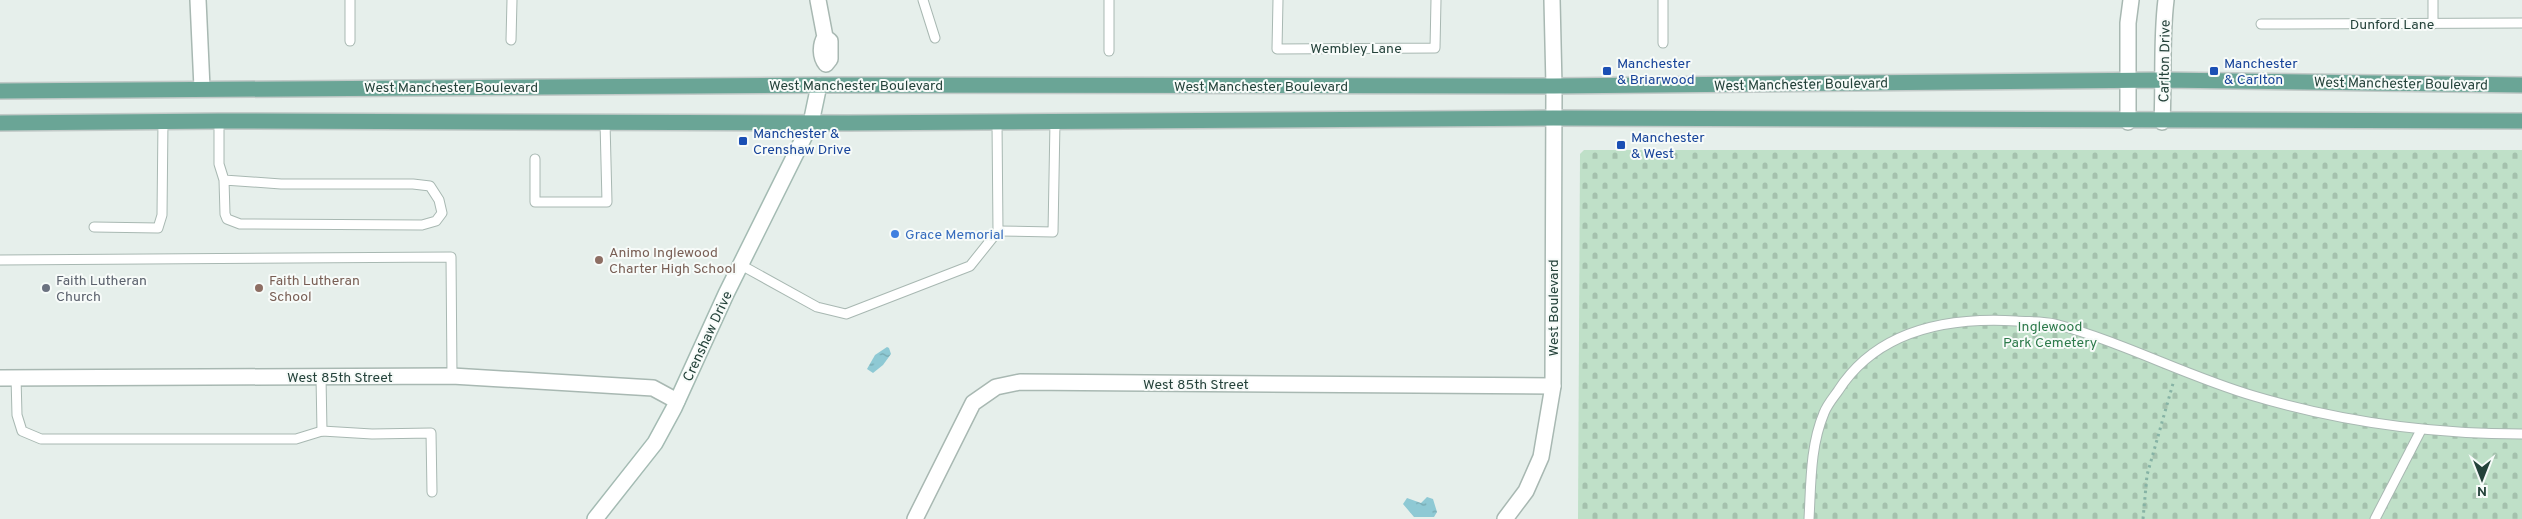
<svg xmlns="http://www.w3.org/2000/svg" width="2522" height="519" viewBox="0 0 2522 519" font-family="Overpass,sans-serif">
	<defs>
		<pattern id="cemetery-stones" width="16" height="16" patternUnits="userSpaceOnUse" patternTransform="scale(1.25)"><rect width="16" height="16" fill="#bfe0c8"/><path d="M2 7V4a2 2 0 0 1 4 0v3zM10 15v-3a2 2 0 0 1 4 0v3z" fill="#a4c1ad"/></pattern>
		<pattern id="water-ripples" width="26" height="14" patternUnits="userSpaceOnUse" patternTransform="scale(1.25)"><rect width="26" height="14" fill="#8ec9d4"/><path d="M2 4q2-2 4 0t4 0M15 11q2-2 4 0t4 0" fill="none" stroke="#74a5ad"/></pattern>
	</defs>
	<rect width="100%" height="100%" fill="#e6efeb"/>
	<!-- cemetery -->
	<path fill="url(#cemetery-stones)" d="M1584 150H2522V519H1578L1580 154Z"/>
	<!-- water -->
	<g fill="url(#water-ripples)">
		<path d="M887 347 889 348 891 354 883 365 873 373 867 369 875 355Z"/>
		<path d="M1427 497 1433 499 1437 512 1434 517H1414L1403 504 1407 498 1421 503Z"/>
	</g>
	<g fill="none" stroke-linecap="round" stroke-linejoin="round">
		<defs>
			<g id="lane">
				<path d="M350 0V41"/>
				<path d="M923 0 935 38"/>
				<path d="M1278 0 1277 49 1435 48 1436 0"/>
				<path d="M1663 0V43"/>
				<path d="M2433 0V24"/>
				<path d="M2261 24 2522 23"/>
				<path d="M511 40 512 0"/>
				<path d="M1109 51V0"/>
				<path d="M219 121V164L224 180 281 184H413L430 186 439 200 442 213 436 221 422 225 240 224 227 219 225 214 224 180"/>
				<path d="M535 159V202H607L605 122"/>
				<path d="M94 227 158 228 162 215 163 121"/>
				<path d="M998 231 1053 232 1055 122"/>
				<path d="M0 260 451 257 452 376"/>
				<path d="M741 265 817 307 846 314 970 266 998 231 997 123"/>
				<path d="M16 377 17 415 22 431 41 439H296L322 431 372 434 431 433 432 492"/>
				<path d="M321 377 322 431"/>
				<path d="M1809 519C1811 484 1810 446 1824 413 1827 405 1833 398 1838 391 1877 330 1948 317 2016 321 2029 322 2043 321 2055 324 2123 342 2186 376 2254 396 2341 422 2432 434 2522 434"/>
				<path d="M2375 519 2421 430"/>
			</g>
			<g id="street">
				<path d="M198 0 202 88"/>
				<path d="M818 0 825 37C820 45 820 57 826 64L830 59V41L825 37"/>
				<path d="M2128 122V23L2131 0"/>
				<path d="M2162 122C2164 81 2161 40 2166 0"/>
				<path d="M0 378 452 376 653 388 677 401"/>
				<path d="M915 519 973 403 996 387 1020 382 1553 386"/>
				<path d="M1505 519 1526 491 1541 457 1553 386 1554 86 1552 0"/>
			</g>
			<path id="secondary" d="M595 519 655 443 674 408 726 294 811 123 819 85"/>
			<g id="primary">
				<path d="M0 91 819 85 1554 86 2164 80 2522 85"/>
				<path d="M0 123 219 121 848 123 1553 118 2522 121"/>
			</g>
		</defs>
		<!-- lane casing -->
		<use href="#lane" stroke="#a8b8b2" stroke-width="11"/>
		<!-- street casing -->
		<use href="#street" stroke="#a8b8b2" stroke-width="18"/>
		<!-- secondary casing -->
		<use href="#secondary" stroke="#a4bbb3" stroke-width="18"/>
		<!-- primary casing -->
		<use href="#primary" stroke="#c2cac8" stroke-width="18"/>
		<!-- path -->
		<path stroke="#86b3a5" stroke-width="3" stroke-dasharray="2.5 4" stroke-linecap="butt" d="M2143 519 2147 475 2174 380"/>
		<!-- lane -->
		<use href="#lane" stroke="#fff" stroke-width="9"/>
		<!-- street -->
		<use href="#street" stroke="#fff" stroke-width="15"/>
		<!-- secondary -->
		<use href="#secondary" stroke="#fff" stroke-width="15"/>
		<!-- primary -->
		<use href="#primary" stroke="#6aa596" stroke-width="15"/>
	</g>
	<!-- markers -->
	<g fill="#1a4fb4" stroke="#f7fbf9" stroke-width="2">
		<rect x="1602" y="66" width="10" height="10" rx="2.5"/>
		<rect x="2209" y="66" width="10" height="10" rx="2.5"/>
		<rect x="738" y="136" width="10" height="10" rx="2.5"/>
		<rect x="1616" y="140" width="10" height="10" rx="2.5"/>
	</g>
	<circle fill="#3f7fe0" stroke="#f7fbf9" stroke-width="2" cx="895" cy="234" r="5"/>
	<g fill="#8d6e63" stroke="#f7fbf9" stroke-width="2">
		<circle cx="599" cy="260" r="5"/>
		<circle cx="259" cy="288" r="5"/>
	</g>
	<circle fill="#6b7280" stroke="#f7fbf9" stroke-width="2" cx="46" cy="288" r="5"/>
	<g text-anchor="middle" stroke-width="4" stroke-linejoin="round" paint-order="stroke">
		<!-- street labels -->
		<g font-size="14" fill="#24423a" stroke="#f7fbf9">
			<text x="2392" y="29">Dunford Lane</text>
			<text x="1356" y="53">Wembley Lane</text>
			<text transform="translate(2164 61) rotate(-89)" y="5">Carlton Drive</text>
			<text transform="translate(2401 83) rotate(1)" y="5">West Manchester Boulevard</text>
			<text transform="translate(1801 84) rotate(-1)" y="5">West Manchester Boulevard</text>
			<text x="856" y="90">West Manchester Boulevard</text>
			<text x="1261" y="91">West Manchester Boulevard</text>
			<text x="451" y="92">West Manchester Boulevard</text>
			<text transform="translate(1553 308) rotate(-90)" y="5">West Boulevard</text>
			<text transform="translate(707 336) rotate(-65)" y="5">Crenshaw Drive</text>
			<text x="340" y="382">West 85th Street</text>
			<text x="1196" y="389">West 85th Street</text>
		</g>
		<!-- transit labels -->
		<g font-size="14" fill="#164399" stroke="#f7fbf9" text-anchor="start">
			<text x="1617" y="68">Manchester<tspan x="1617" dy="16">&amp; Briarwood</tspan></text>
			<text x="2224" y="68">Manchester<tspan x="2224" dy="16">&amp; Carlton</tspan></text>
			<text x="753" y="138">Manchester &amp;<tspan x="753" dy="16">Crenshaw Drive</tspan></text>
			<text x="1631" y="142">Manchester<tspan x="1631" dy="16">&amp; West</tspan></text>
		</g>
		<!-- shop labels -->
		<g font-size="14" fill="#366cbe" stroke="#f7fbf9" text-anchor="start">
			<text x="905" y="239">Grace Memorial</text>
		</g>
		<!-- education labels -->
		<g font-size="14" fill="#785e54" stroke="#f7fbf9" text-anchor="start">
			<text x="609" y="257">Animo Inglewood<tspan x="609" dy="16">Charter High School</tspan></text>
			<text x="269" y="285">Faith Lutheran<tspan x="269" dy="16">School</tspan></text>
		</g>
		<!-- worship labels -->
		<g font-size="14" fill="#5b616d" stroke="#f7fbf9" text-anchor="start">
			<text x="56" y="285">Faith Lutheran<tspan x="56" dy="16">Church</tspan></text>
		</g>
		<!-- park labels -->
		<g font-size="14" fill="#2d7a4b" stroke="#f7fbf9">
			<text x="2050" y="331">Inglewood<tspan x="2050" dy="16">Park Cemetery</tspan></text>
		</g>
	</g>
	<!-- north arrow -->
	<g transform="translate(2482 479) rotate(180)" stroke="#f7fbf9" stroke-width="4" paint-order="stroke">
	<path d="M0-4L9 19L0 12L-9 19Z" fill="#24423a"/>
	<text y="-8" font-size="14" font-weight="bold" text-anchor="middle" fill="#24423a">N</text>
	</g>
</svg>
